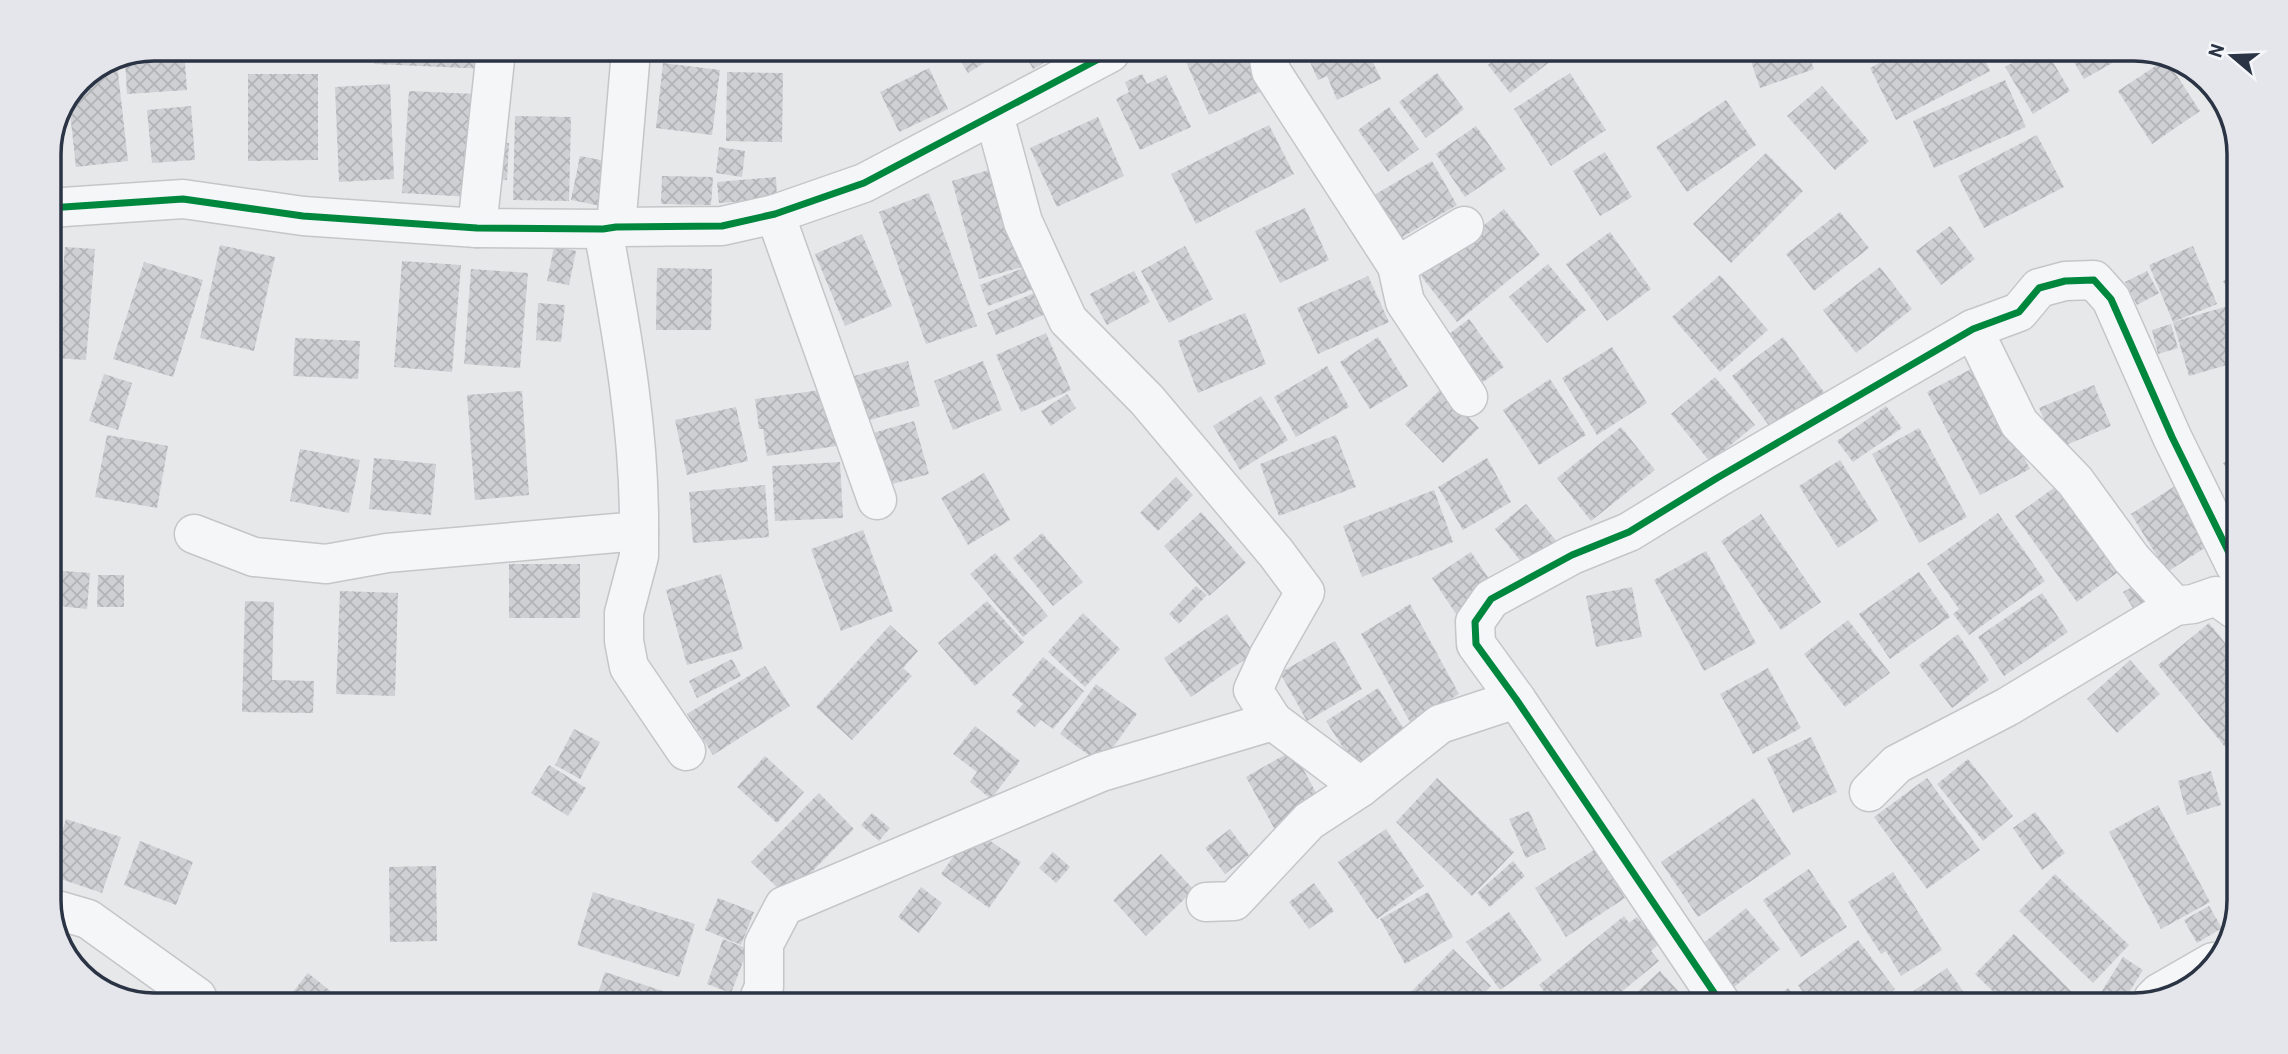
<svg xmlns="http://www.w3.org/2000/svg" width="2288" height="1054" viewBox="0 0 2288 1054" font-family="Barlow,sans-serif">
	<defs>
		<pattern id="building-cross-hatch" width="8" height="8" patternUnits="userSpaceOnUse" patternTransform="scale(1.75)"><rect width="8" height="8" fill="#ced0d3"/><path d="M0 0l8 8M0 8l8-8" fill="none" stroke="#b1b3b6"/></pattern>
	</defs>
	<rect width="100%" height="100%" fill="#e6e8ea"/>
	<!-- building -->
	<g fill="url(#building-cross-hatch)">
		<path d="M154 49H184L187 90 127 94 125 61Z"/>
		<path d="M374 50H489L488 69 374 64Z"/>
		<path d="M955 52H1002L968 73Z"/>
		<path d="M1024 53H1061L1033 69Z"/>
		<path d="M1193 53H1247L1264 90 1209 115 1184 57Z"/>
		<path d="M1316 54H1369L1381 79 1337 100 1327 76 1318 80 1309 60 1317 56Z"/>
		<path d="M1502 54 1554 55 1556 57 1510 93 1488 65Z"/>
		<path d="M1749 55 1809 56 1814 69 1760 88Z"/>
		<path d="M1892 56H1983L1990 71 1896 120 1870 68Z"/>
		<path d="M2023 57H2050L2070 91 2033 114 2005 67Z"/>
		<path d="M2071 57H2123L2084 79Z"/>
		<path d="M2166 59 2200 111 2152 144 2118 91Z"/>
		<path d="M663 63 720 70 712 135 656 128Z"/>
		<path d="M117 64 128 161 76 167 69 104 80 80Z"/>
		<path d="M929 68 948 109 899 132 880 92Z"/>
		<path d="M727 72 783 73 782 142 726 141Z"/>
		<path d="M1437 73 1464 109 1426 138 1399 102Z"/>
		<path d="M1570 73 1606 130 1551 166 1514 109Z"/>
		<path d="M248 74H318V160L248 161Z"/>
		<path d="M1142 74 1147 84 1166 75 1191 127 1140 150 1116 99 1129 92 1125 82Z"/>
		<path d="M2005 80 2026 127 1934 168 1913 121Z"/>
		<path d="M390 84 394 179 339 182 335 87Z"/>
		<path d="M1822 86 1869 141 1835 170 1787 116Z"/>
		<path d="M409 91 476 94 470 197 402 193Z"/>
		<path d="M1726 100 1756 145 1687 192 1656 147Z"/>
		<path d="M191 106 195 160 152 163 147 110Z"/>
		<path d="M1389 107 1419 149 1388 172 1358 130Z"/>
		<path d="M515 116 571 117 569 201 513 200Z"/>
		<path d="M1098 117 1124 176 1057 207 1030 148Z"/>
		<path d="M1269 125 1294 174 1196 224 1171 174Z"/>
		<path d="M1476 126 1506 169 1465 197 1436 154Z"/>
		<path d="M2037 135 2064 187 1984 228 1958 176Z"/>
		<path d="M488 142 509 143 507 180 486 179Z"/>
		<path d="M719 147 745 151 742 177 716 173Z"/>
		<path d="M1605 152 1632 197 1600 216 1573 171Z"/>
		<path d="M1766 153 1803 191 1731 263 1693 224Z"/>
		<path d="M580 156 620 164 611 208 571 200Z"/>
		<path d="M1432 161 1457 205 1394 242 1369 198Z"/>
		<path d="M1002 166 1030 265 979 279 952 181Z"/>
		<path d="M662 176 713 177 711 205 661 204Z"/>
		<path d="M776 177 777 199 719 203 717 182Z"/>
		<path d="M929 193 977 326 926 344 879 212Z"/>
		<path d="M1305 208 1329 260 1280 283 1255 231Z"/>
		<path d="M1504 209 1540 255 1457 322 1421 276Z"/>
		<path d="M1840 212 1869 248 1814 291 1786 254Z"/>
		<path d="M1950 226 1975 259 1941 285 1916 251Z"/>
		<path d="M1610 232 1651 289 1607 321 1566 264Z"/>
		<path d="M862 234 892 306 845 326 815 254Z"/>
		<path d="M220 245 275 257 254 351 200 338Z"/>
		<path d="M1185 246 1213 299 1169 323 1141 271Z"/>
		<path d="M2193 246 2217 304 2173 322 2149 265Z"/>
		<path d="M65 247 95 249 86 360 55 358Z"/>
		<path d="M554 247 576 251 569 285 547 281Z"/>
		<path d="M402 261 461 265 452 372 394 367Z"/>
		<path d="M144 262 203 280 173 377 113 359Z"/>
		<path d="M1548 264 1586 310 1547 343 1509 297Z"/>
		<path d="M1031 265 1039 287 988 306 980 285Z"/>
		<path d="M1880 267 1912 309 1856 353 1823 310Z"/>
		<path d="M657 268 712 269 711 330H656Z"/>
		<path d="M471 269 528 273 520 368 464 364Z"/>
		<path d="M1134 271 1150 302 1107 325 1090 294Z"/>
		<path d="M2147 271 2159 293 2137 305 2125 282Z"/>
		<path d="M2238 274 2237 295V309L2223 281Z"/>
		<path d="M1720 275 1768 330 1720 372 1672 317Z"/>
		<path d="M1368 276 1389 322 1318 354 1297 308Z"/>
		<path d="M1046 288 1055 310 996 335 987 313Z"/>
		<path d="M538 303 565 305 561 342 536 340Z"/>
		<path d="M2228 306 2237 337V362L2189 376 2173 322Z"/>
		<path d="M1245 313 1266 364 1198 393 1178 341Z"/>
		<path d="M1469 319 1504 367 1483 382 1449 334Z"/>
		<path d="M2171 324 2178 348 2158 354 2152 330Z"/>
		<path d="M1046 333 1071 390 1021 412 996 355Z"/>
		<path d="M1378 337 1408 386 1370 409 1340 362Z"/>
		<path d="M1783 337 1824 392 1773 431 1732 376Z"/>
		<path d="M295 338 360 341 358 379 293 376Z"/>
		<path d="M1612 347 1647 403 1597 435 1562 378Z"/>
		<path d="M908 361 920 406 866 421 854 376Z"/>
		<path d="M983 361 1002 410 953 430 934 381Z"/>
		<path d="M1327 366 1349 407 1296 437 1274 397Z"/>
		<path d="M1977 366 2030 469 1980 495 1927 392Z"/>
		<path d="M104 374 132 383 118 430 89 421Z"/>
		<path d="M1715 377 1755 425 1710 462 1671 414Z"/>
		<path d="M1550 379 1586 435 1539 465 1503 410Z"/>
		<path d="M2094 385 2111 426 2057 449 2039 408Z"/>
		<path d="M828 389 837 446 767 456 763 429H759L755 399Z"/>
		<path d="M1441 389 1479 428 1443 463 1405 424Z"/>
		<path d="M522 391 529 495 475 500 467 395Z"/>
		<path d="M1067 394 1076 408 1051 426 1041 411Z"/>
		<path d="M1261 396 1288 440 1240 470 1213 426Z"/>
		<path d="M1886 406 1902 428 1853 462 1837 441Z"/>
		<path d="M736 407 748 461 687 475 675 420Z"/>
		<path d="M914 421 929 474 885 486 870 434Z"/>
		<path d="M1621 427 1655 470 1591 521 1557 478Z"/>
		<path d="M1919 428 1967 517 1919 543 1872 454Z"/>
		<path d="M107 435 168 446 157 508 95 497Z"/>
		<path d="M1336 435 1356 487 1279 516 1260 464Z"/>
		<path d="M300 449 360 460 349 513 290 501Z"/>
		<path d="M2236 456 2235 476V484L2223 463Z"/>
		<path d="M374 458 436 464 431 515 369 509Z"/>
		<path d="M1487 458 1511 502 1463 530 1438 487Z"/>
		<path d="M1840 460 1878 521 1838 548 1799 486Z"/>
		<path d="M840 462 843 518 775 521 772 466Z"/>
		<path d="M984 473 1010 520 968 545 941 498Z"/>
		<path d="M1176 477 1193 495 1158 531 1140 513Z"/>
		<path d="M2059 484 2121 570 2077 602 2015 516Z"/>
		<path d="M765 485 769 537 693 543 689 492Z"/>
		<path d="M2175 486 2211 544 2167 572 2131 514Z"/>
		<path d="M1434 490 1453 542 1362 577 1343 526Z"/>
		<path d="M1526 504 1558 543 1527 569 1495 529Z"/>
		<path d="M1201 512 1246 563 1209 596 1164 546Z"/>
		<path d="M1998 513 2045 581 1969 635 1953 614 1959 609 1927 564Z"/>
		<path d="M1761 514 1821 602 1781 630 1721 541Z"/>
		<path d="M863 530 893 611 841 631 811 549Z"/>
		<path d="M1042 533 1083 582 1053 606 1013 558Z"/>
		<path d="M1706 551 1756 643 1704 671 1654 580Z"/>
		<path d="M1471 552 1495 588 1456 614 1432 578Z"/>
		<path d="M995 553 1048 616 1023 637 970 574Z"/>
		<rect x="509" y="564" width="71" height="54"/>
		<path d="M49 570 90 573 87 609 49 605Z"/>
		<path d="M1919 572 1950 617 1890 659 1859 614Z"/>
		<path d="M721 574 743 649 687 665 666 590Z"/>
		<path d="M98 575H124V607H97Z"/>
		<path d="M2143 581 2152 597 2133 608 2123 592Z"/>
		<path d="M1196 586 1207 595 1179 624 1169 614Z"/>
		<path d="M1632 587 1642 637 1596 647 1586 596Z"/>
		<path d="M340 591 398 593 395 696 336 694Z"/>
		<path d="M2042 593 2068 632 2004 676 1978 637Z"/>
		<path d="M245 601 274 602 272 680 314 681 313 713 242 712Z"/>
		<path d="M987 601 1024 642 975 686 938 643Z"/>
		<path d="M1410 604 1459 694 1410 722 1361 634Z"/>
		<path d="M1083 613 1120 649 1085 687 1048 652Z"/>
		<path d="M1227 614 1254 653 1191 697 1164 658Z"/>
		<path d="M1848 620 1890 673 1845 707 1804 654Z"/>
		<path d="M2209 623 2234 654 2233 751 2230 753 2158 665Z"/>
		<path d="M890 625 918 651 903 668 912 676 852 740 816 707Z"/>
		<path d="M1958 634 1989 680 1952 708 1919 665Z"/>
		<path d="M1335 641 1362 689 1307 721 1280 673Z"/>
		<path d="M1043 657 1084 691 1053 729 1041 720 1035 727 1016 712 1023 704 1012 695Z"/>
		<path d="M732 659 741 676 697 698 689 681Z"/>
		<path d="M2130 660 2160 694 2117 733 2087 699Z"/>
		<path d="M765 666 790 706 713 755 687 714Z"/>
		<path d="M1768 668 1801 728 1753 754 1720 694Z"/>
		<path d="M1096 684 1137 714 1101 764 1060 734Z"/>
		<path d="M1378 688 1407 734 1356 768 1326 721Z"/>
		<path d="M975 726 1020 761 991 799 970 782 977 772 953 754Z"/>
		<path d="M574 729 600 742 580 779 555 765Z"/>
		<path d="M1811 737 1837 792 1793 813 1767 758Z"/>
		<path d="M1293 750 1321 802 1274 828 1246 777Z"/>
		<path d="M765 756 804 792 777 823 737 787Z"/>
		<path d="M1968 759 2013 816 1983 841 1937 784Z"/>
		<path d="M549 765 586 788 568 816 531 793Z"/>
		<path d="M2211 771 2221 805 2187 815 2178 781Z"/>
		<path d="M1437 778 1514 852 1472 896 1396 822Z"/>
		<path d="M1927 778 1980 850 1927 889 1874 817Z"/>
		<path d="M819 793 854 829 787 897 751 862Z"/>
		<path d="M1754 798 1791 854 1698 917 1661 862Z"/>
		<path d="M2158 805 2210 902 2161 929 2109 832Z"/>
		<path d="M1529 811 1546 849 1526 858 1509 819Z"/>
		<path d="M2035 812 2065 853 2042 870 2013 828Z"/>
		<path d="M872 813 890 828 879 841 861 825Z"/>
		<path d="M66 819 121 837 102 893 49 875Z"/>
		<path d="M973 829 1021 862 989 908 941 874Z"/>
		<path d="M1230 829 1249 855 1225 874 1205 848Z"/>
		<path d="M1386 829 1424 886 1377 919 1338 862Z"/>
		<path d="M140 841 193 862 176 905 124 885Z"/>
		<path d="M1594 850 1625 898 1566 937 1535 888Z"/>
		<path d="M1053 852 1070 867 1056 883 1039 868Z"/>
		<path d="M1161 854 1194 890 1146 936 1113 900Z"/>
		<path d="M1513 861 1525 876 1490 907 1477 893Z"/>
		<path d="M436 866 437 941 390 942 389 867Z"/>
		<path d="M1809 869 1847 927 1801 957 1763 900Z"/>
		<path d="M1893 872 1942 950 1901 976 1886 951 1881 954 1848 902Z"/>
		<path d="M2055 874 2129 945 2093 983 2019 911Z"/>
		<path d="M1314 883 1334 911 1309 929 1289 902Z"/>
		<path d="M921 887 942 903 919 933 898 917Z"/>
		<path d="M593 892 695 924 679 977 577 945Z"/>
		<path d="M1428 892 1453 937 1405 964 1380 919Z"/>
		<path d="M718 898 754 912 741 945 705 930Z"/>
		<path d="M2209 906 2222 928 2197 943 2184 920Z"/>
		<path d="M1746 908 1780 949 1733 988 1699 947Z"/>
		<path d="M1509 912 1542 960 1500 990 1466 942Z"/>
		<path d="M1624 916 1629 923 1637 917 1659 944 1651 951 1659 961 1608 1003H1553L1539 985Z"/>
		<path d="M2014 934 2085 1005 2006 1004 1975 974Z"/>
		<path d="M723 939 748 949 731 993 707 984Z"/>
		<path d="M1858 940 1895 989 1876 1004H1812L1798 985Z"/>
		<path d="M1453 949 1491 986 1475 1002H1422L1411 992Z"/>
		<path d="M2123 957 2143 970 2121 1005H2105L2097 999Z"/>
		<path d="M1947 968 1972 1004H1894L1909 994Z"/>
		<path d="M1660 971 1689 1003H1625Z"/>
		<path d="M605 972 687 999H596Z"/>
		<path d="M308 973 339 998H288Z"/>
		<path d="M1788 988 1800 1004H1769Z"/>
	</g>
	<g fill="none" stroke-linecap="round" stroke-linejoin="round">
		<defs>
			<g id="minor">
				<path d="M1268 54 1271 71 1397 266 1405 302 1468 397"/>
				<path d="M994 115 1023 222 1068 320 1147 400 1276 553 1305 592 1268 657 1253 690 1273 721"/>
				<path d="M49 208 183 199 303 216 477 228 603 229 616 227 722 226 775 214 864 183 1110 53"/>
				<path d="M775 214 877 500"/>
				<path d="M616 227 631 51"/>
				<path d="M477 228 496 50"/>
				<path d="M1397 266 1464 226"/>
				<path d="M1973 329 2019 423 2075 481 2131 558 2175 606 2193 604 2216 596 2234 609"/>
				<path d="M639 531V556L624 613V641L629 667 686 751"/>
				<path d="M194 534 254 557 326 564 387 553 639 531C640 429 621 329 603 229"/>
				<path d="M1869 792 1897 764 2007 707 2175 606"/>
				<path d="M1206 902 1234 901 1309 821 1361 787 1440 724 1516 699"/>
				<path d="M50 908 88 919 197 997"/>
				<path d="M759 999 764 987V944L784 906 1101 772 1273 721 1361 787"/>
				<path d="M2153 999 2159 993 2213 962"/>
				<path d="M1721 1003 1516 699 1476 644 1475 622 1491 599 1572 555 1629 532 1717 478 1973 329 2019 312 2039 288 2065 281 2094 280 2111 299 2172 437 2235 565"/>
			</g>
		</defs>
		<!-- minor casing -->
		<use href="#minor" stroke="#c4c6c8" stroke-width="41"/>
		<!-- minor -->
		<use href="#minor" stroke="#f5f6f7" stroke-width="38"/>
		<defs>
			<g id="cycleway">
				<path d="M49 208 183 199 303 216 477 228 603 229 616 227 722 226 775 214 864 183 1110 53"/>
				<path d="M1721 1003 1516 699 1476 644 1475 622 1491 599 1572 555 1629 532 1717 478 1973 329 2019 312 2039 288 2065 281 2094 280 2111 299 2172 437 2235 565"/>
			</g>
		</defs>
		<!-- cycleway casing -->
		<use href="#cycleway" stroke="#f4f6f9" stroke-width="11"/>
		<!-- cycleway -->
		<use href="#cycleway" stroke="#00873e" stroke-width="7"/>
	</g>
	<!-- crop -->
	<path d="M0 0H2288V1054H0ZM154 61H2134A93 93 0 0 1 2227 154V900A93 93 0 0 1 2134 993H154A93 93 0 0 1 61 900V154A93 93 0 0 1 154 61Z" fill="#e4e6eb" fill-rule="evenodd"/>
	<path fill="none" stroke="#2b3445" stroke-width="3.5" d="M154 61H2134A93 93 0 0 1 2227 154V900A93 93 0 0 1 2134 993H154A93 93 0 0 1 61 900V154A93 93 0 0 1 154 61Z"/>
	<!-- north arrow -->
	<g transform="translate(2232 56) rotate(289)" stroke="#f4f6f9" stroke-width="5" paint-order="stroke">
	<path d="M0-5L12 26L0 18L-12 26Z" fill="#2b3445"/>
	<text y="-10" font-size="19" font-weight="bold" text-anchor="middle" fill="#2b3445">N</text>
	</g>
</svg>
